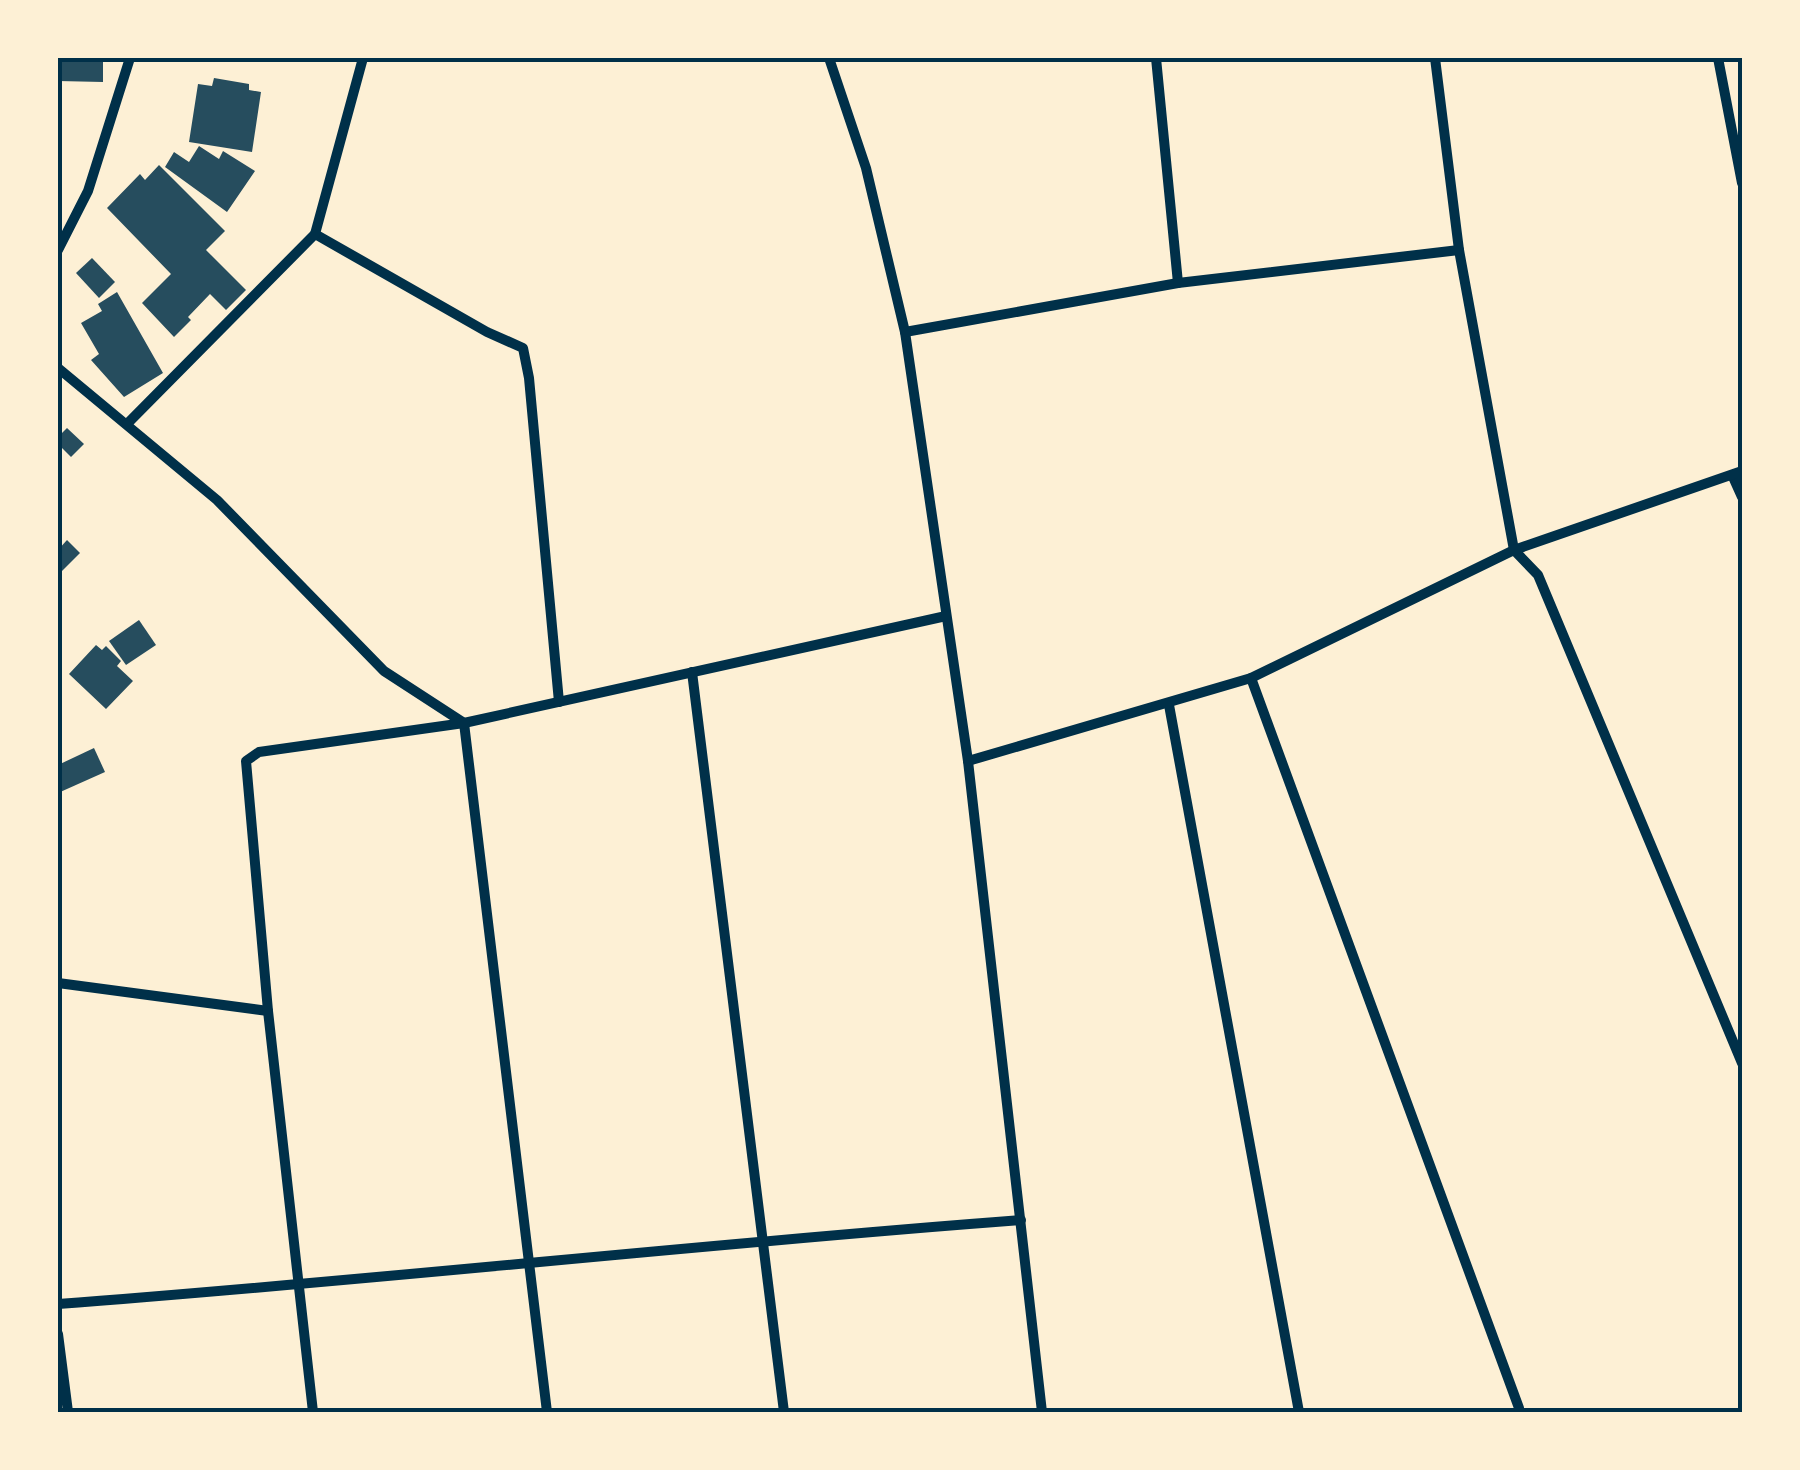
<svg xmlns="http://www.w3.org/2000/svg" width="1800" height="1470" viewBox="0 0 1800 1470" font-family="'Open Sans',sans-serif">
	<rect width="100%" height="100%" fill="#fdf0d5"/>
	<!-- building -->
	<g fill="#264d5e">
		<path d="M58 58H103V82L58 81Z"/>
		<path d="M214 78 249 84V90L261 92 252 152 189 142 198 84 212 86Z"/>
		<path d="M199 146 219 159 223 151 255 171 227 212 165 167 174 152 189 162Z"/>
		<path d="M159 165 225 231 206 250 246 290 226 310 210 294 188 317 191 320 174 337 142 303 171 274 107 208 140 174 145 180Z"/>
		<path d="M92 258 115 282 99 298 76 273Z"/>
		<path d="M117 292 163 373 124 397 91 360 99 354 81 323 102 311 98 304Z"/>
		<path d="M67 428 84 444 71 457 58 444V437Z"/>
		<path d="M67 540 80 553 60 573 58 550Z"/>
		<path d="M139 620 156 645 126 665 109 641Z"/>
		<path d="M96 645 102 650 106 646 121 661 117 666 133 681 106 709 69 674Z"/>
		<path d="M94 748 105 772 58 793V765Z"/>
	</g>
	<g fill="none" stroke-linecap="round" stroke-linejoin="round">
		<!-- minor -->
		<g stroke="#003049" stroke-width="10">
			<path d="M829 58 866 168 905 332 968 761 1042 1412"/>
			<path d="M1156 58 1178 283"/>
			<path d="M1435 58 1459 250 1514 550 1538 575 1742 1063"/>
			<path d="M1718 58 1742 183"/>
			<path d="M315 234 487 332 523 348 529 378 559 702"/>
			<path d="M58 250 88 191 130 58"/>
			<path d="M905 332 1178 283 1459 250"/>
			<path d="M58 368 217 500 384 671 464 723 547 1412"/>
			<path d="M127 424 315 234 363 58"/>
			<path d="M1733 477 1742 497"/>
			<path d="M692 672 784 1412"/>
			<path d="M1251 678 1519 1408"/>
			<path d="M1169 705 1299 1412"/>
			<path d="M968 761 1251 678 1514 550 1742 471"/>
			<path d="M58 983 268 1011"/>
			<path d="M58 1304C379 1280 700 1244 1021 1220"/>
			<path d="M58 1334 68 1412"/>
			<path d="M313 1412 268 1011 246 761 259 752 464 723 946 616"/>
		</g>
	</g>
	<!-- border -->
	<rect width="1800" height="1470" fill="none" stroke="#fdf0d5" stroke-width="120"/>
	<rect x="60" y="60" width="1680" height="1350" fill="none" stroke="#003049" stroke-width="4"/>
</svg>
